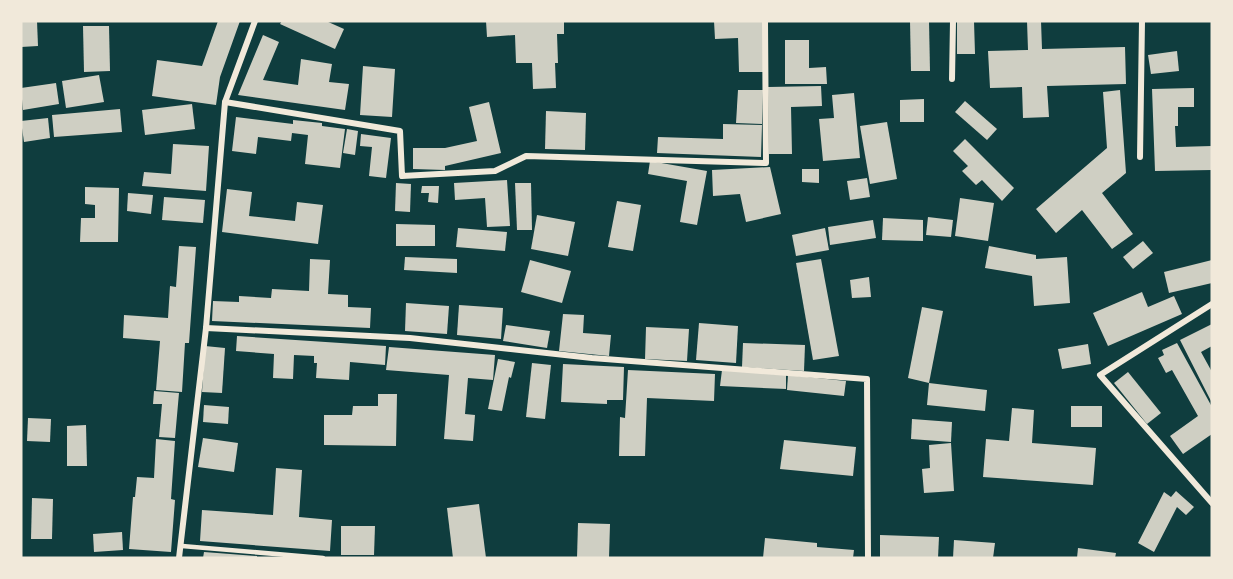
<svg xmlns="http://www.w3.org/2000/svg" width="1233" height="579" viewBox="0 0 1233 579" font-family="Inter,sans-serif">
	<rect width="100%" height="100%" fill="#0f3d3e"/>
	<!-- building -->
	<g fill="#cfcfc3">
		<path d="M21 21H37L38 46 21 47Z"/>
		<path d="M218 21H240L220 77 216 105 152 96 157 60 202 66Z"/>
		<path d="M282 21H326L344 29 335 49 280 24Z"/>
		<path d="M486 21H564V34H557L558 63H555L556 88 533 89 532 63H516L515 35 487 37Z"/>
		<path d="M714 21H763L765 72H739L738 38 715 39Z"/>
		<path d="M910 21H929L930 71H911Z"/>
		<path d="M957 21H974L975 54H957Z"/>
		<path d="M1027 21H1041L1042 49 1125 47 1126 84 1047 86 1049 117 1023 118 1022 87 990 88 988 51 1028 50Z"/>
		<path d="M83 26H109L110 71 84 72Z"/>
		<path d="M263 35 279 42 263 80 298 85 301 59 332 64 329 82 349 84 345 110 238 95Z"/>
		<path d="M785 40H809V68L826 67 827 84H785Z"/>
		<path d="M1177 51 1179 71 1151 74 1148 55Z"/>
		<path d="M363 66 395 69 392 117 360 115Z"/>
		<path d="M99 75 104 102 66 108 62 81Z"/>
		<path d="M56 83 59 104 23 110 21 88Z"/>
		<path d="M821 86 822 106 791 107 792 154H769L768 87Z"/>
		<path d="M1194 88V107H1178V126H1175L1176 147 1212 146V170L1155 171 1152 89Z"/>
		<path d="M738 90H763L762 124 736 123Z"/>
		<path d="M1120 90 1126 173 1102 193 1133 234 1112 249 1082 210 1056 233 1036 209 1107 148 1103 92Z"/>
		<path d="M854 93 860 158 823 161 819 119 834 118 832 95Z"/>
		<path d="M924 99V122H900V100Z"/>
		<path d="M965 101 997 129 987 140 955 112Z"/>
		<path d="M489 102 501 153 445 166V170L413 169V148H445L477 141 469 107Z"/>
		<path d="M192 104 195 129 145 135 142 110Z"/>
		<path d="M120 109 122 132 54 137 52 115Z"/>
		<path d="M546 111 586 113 585 150 545 149Z"/>
		<path d="M236 117 293 124V120L322 123V126L345 129 340 168 305 164 308 135 292 133 291 141 258 137 256 154 232 151Z"/>
		<path d="M48 118 50 138 24 142 21 121Z"/>
		<path d="M887 122 897 179 870 184 860 126Z"/>
		<path d="M723 124 762 125 761 157 657 153 658 137 723 139Z"/>
		<path d="M347 129 358 131 355 155 343 153Z"/>
		<path d="M361 134 391 138 386 178 369 176 372 147 360 146Z"/>
		<path d="M965 139 1014 188 1002 201 982 180 976 185 962 171 968 166 953 151Z"/>
		<path d="M173 144 209 146 206 191 142 186 144 172 171 174Z"/>
		<path d="M650 161 707 171 697 225 680 222 687 181 648 174Z"/>
		<path d="M770 167 781 214 746 222 740 194 713 196 712 170Z"/>
		<path d="M802 169H819V183L802 182Z"/>
		<path d="M867 178 870 197 850 200 847 181Z"/>
		<path d="M507 180 510 226 487 227 485 198 455 200 454 183Z"/>
		<path d="M396 183 411 184 410 212 395 211Z"/>
		<path d="M515 183H531L532 230H517Z"/>
		<path d="M422 186H439L438 203 428 202 429 193H421Z"/>
		<path d="M85 187 119 188 118 242H80L81 218H95V205L85 204Z"/>
		<path d="M227 189 252 192 249 216 295 221 297 202 323 205 318 244 222 232Z"/>
		<path d="M128 193 153 195 151 214 127 211Z"/>
		<path d="M164 197 205 200 203 223 162 220Z"/>
		<path d="M960 198 994 203 988 241 955 236Z"/>
		<path d="M617 201 641 205 633 251 608 247Z"/>
		<path d="M537 215 575 222 568 256 531 249Z"/>
		<path d="M928 217 953 220 951 237 926 235Z"/>
		<path d="M883 218 923 220V241L882 240Z"/>
		<path d="M873 220 876 238 830 245 828 227Z"/>
		<path d="M396 224 435 225V246H396Z"/>
		<path d="M458 228 507 232 505 251 456 247Z"/>
		<path d="M825 228 829 250 796 256 792 235Z"/>
		<path d="M1143 241 1153 253 1133 269 1123 257Z"/>
		<path d="M179 246 196 247 189 343H185L182 392 156 390 160 341 123 338 124 315 168 318 170 286 176 287Z"/>
		<path d="M989 246 1036 255V259L1067 257 1070 303 1034 306 1032 276 985 268Z"/>
		<path d="M405 257 457 259V273L404 270Z"/>
		<path d="M310 259 330 260 328 294 348 295V307L371 308 370 328 212 321 213 301 239 302V296L271 298 272 289 309 291Z"/>
		<path d="M821 259 839 356 813 360 796 263Z"/>
		<path d="M530 260 571 271 562 303 521 292Z"/>
		<path d="M1212 260V283L1169 293 1164 272Z"/>
		<path d="M869 277 871 297 852 298 850 280Z"/>
		<path d="M1142 292 1148 307 1174 296 1182 314 1108 346 1093 313Z"/>
		<path d="M406 303 449 306 447 334 405 331Z"/>
		<path d="M459 305 503 308 501 339 457 335Z"/>
		<path d="M922 307 943 311 929 383 908 378Z"/>
		<path d="M563 314 584 315 583 333 611 335 609 356 559 351Z"/>
		<path d="M699 323 738 326 736 363 696 360Z"/>
		<path d="M1212 324V346L1201 352 1212 372V403L1180 340Z"/>
		<path d="M506 325 550 331 547 348 503 341Z"/>
		<path d="M646 327 689 329 687 361 645 359Z"/>
		<path d="M237 336 386 346 385 365 350 362 349 380 316 378 317 363H314V356L294 355 293 379 273 378 274 354 236 351Z"/>
		<path d="M743 343 805 345 804 371 742 367Z"/>
		<path d="M1177 343 1212 407V434L1183 454 1170 436 1198 416 1172 370 1166 373 1158 358 1164 355 1162 350Z"/>
		<path d="M1088 344 1091 364 1062 369 1058 349Z"/>
		<path d="M205 346 225 348 222 393 202 392Z"/>
		<path d="M389 347 495 355 493 380 468 378 465 414 475 415 473 441 444 439 449 375 386 370Z"/>
		<path d="M498 359 515 362 511 378 509 377 502 411 488 409Z"/>
		<path d="M532 363 551 365 545 419 526 417Z"/>
		<path d="M563 364 624 367 623 400H607V404L561 402Z"/>
		<path d="M628 370 715 374 714 401 647 398 645 456H619L620 417 625 418Z"/>
		<path d="M722 370 786 375V389L720 386Z"/>
		<path d="M1128 372 1161 413 1147 424 1114 383Z"/>
		<path d="M788 375 846 381 844 396 787 390Z"/>
		<path d="M929 383 987 390 985 411 927 405Z"/>
		<path d="M154 391 179 393 175 438 159 437 162 404H153Z"/>
		<path d="M378 394H397L396 446 324 445V415H352L353 406H378Z"/>
		<path d="M204 405 229 407 228 424 203 422Z"/>
		<rect x="1071" y="406" width="31" height="21"/>
		<path d="M1012 408 1034 410 1032 443 1096 448 1093 485 983 477 986 439 1009 441Z"/>
		<path d="M28 418 51 419 50 442 27 441Z"/>
		<path d="M912 419 952 422 951 442 911 439Z"/>
		<path d="M86 425 87 466H67V426Z"/>
		<path d="M203 438 238 443 234 472 198 467Z"/>
		<path d="M156 439 175 441 171 499 175 500 171 552 129 549 133 497H135L137 477 154 478Z"/>
		<path d="M784 440 856 447 853 476 780 469Z"/>
		<path d="M951 443 954 491 924 493 922 469 930 468 929 445Z"/>
		<path d="M276 468 302 470 299 517 332 520 330 551 200 541 202 510 273 515Z"/>
		<path d="M1176 491 1194 507 1186 515 1177 507 1154 552 1138 543 1164 492 1171 497Z"/>
		<path d="M32 498 53 499 52 539H31Z"/>
		<path d="M479 504 486 558H453L447 508Z"/>
		<path d="M578 523 610 524 609 558H577Z"/>
		<path d="M341 526H375L374 555H341Z"/>
		<path d="M122 532 123 550 94 552 93 534Z"/>
		<path d="M880 535 939 537 938 558H880Z"/>
		<path d="M765 538 817 543V547L854 550 853 558H763Z"/>
		<path d="M954 540 995 543 993 558H953Z"/>
		<path d="M1078 548 1116 553 1115 558H1077Z"/>
		<path d="M204 552 257 556V558H203Z"/>
	</g>
	<g fill="none" stroke-linecap="round" stroke-linejoin="round">
		<!-- service -->
		<path stroke="#f1e9da" stroke-width="4.5" d="M182 546 323 558"/>
		<!-- minor -->
		<g stroke="#f1e9da" stroke-width="6">
			<path d="M952 79 953 21"/>
			<path d="M225 102 400 131 402 176 495 171 526 156 766 163 765 21"/>
			<path d="M1140 157 1142 21"/>
			<path d="M1212 304 1100 375 1212 503"/>
			<path d="M206 328 410 338 592 358 867 379 868 558"/>
			<path d="M179 558 206 328 225 102 255 21"/>
		</g>
	</g>
	<!-- border -->
	<rect width="1233" height="579" fill="none" stroke="#f1e9da" stroke-width="45"/>
</svg>
